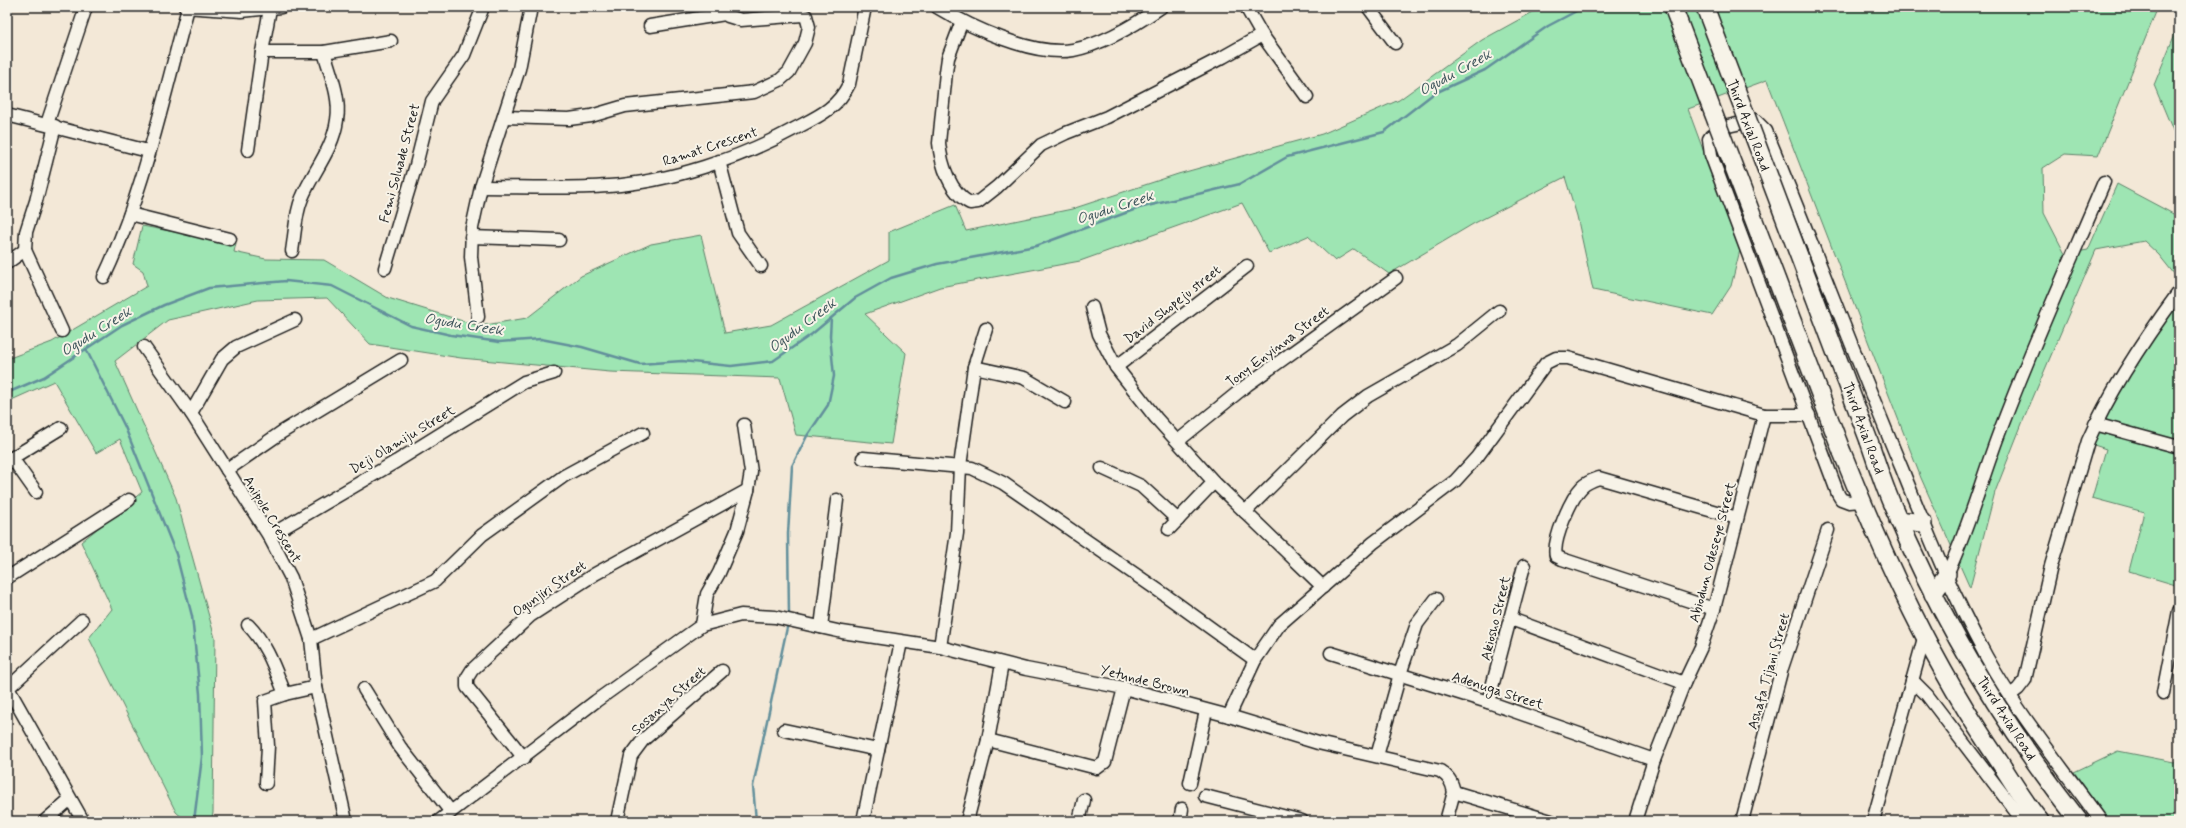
<svg xmlns="http://www.w3.org/2000/svg" width="2186" height="828" viewBox="0 0 2186 828" font-family="Mynerve,sans-serif">
	<rect width="100%" height="100%" fill="#f3e8d7"/>
	<filter id="ink" filterUnits="userSpaceOnUse"><feTurbulence type="fractalNoise" baseFrequency=".025" numOctaves="2"/><feDisplacementMap in="SourceGraphic" scale="8" xChannelSelector="R" yChannelSelector="G"/><feConvolveMatrix kernelMatrix="1 2 1 2 8 2 1 2 1" color-interpolation-filters="sRGB"/></filter>
	<g filter="url(#ink)">
		<!-- green -->
		<g fill="#9ee5b3" stroke="#5d8068">
			<path d="M1542 7H2158L2098 156 2065 154 2043 168 2044 213 2065 254 2088 250 2117 184 2179 217V280L2159 255 2144 241 2096 250 2023 421 1995 492 1970 588 1921 478 1767 80 1688 109 1740 250 1731 286 1712 315 1593 290 1577 216 1565 177 1473 224 1389 274 1354 249 1335 261 1308 236 1269 253 1242 203 1080 261 940 287 865 314 906 353 891 444 796 435 780 378 610 372 461 358 370 344 327 298 258 300 168 320 115 361 176 498 215 638 213 813 211 821H186L176 812 89 638 112 609 81 542 142 492 120 439 96 453 54 381 7 402V359L52 342 147 286 143 271 133 264 142 226 236 243 234 252 266 259 324 260 388 298 479 326 527 318 581 276 651 244 701 235 725 333 771 325 889 260V232L955 205 966 231 1072 209 1178 174 1322 134 1399 100 1482 40Z"/>
			<path d="M2179 24V145L2154 85Z"/>
			<path d="M2179 291V586L2129 571 2144 512 2092 498 2106 449 2091 444 2127 373Z"/>
			<path d="M2118 751 2179 763V821H2109L2074 772Z"/>
		</g>
		<g fill="none" stroke-linecap="round" stroke-linejoin="round">
			<!-- stream -->
			<g stroke="#628f9b" stroke-width="2.5">
				<path d="M86 349 125 427 176 554 192 616 200 694 202 757 194 821"/>
				<path d="M7 393 44 377 122 325 164 305 209 288 286 281 332 286 411 326 451 335 499 342 541 339 582 347 640 364 682 361 731 366 773 361 812 334 855 298 891 278 937 264 1036 246 1139 208 1240 184 1287 157 1384 132 1433 94 1485 70 1548 26 1584 7"/>
				<path d="M789 616 788 534 792 466 807 436 828 405 834 376 830 336 831 318"/>
				<path d="M756 821 753 786 788 623"/>
			</g>
			<defs>
				<g id="minor">
					<path d="M185 7 242 11 281 7"/>
					<path d="M937 7C970 27 1034 57 1073 50 1104 44 1135 25 1161 7"/>
					<path d="M1246 7 1262 35 1307 97"/>
					<path d="M1368 7 1395 43"/>
					<path d="M962 21 948 58 946 72 939 143C941 164 950 193 970 203L978 202 997 187 1041 145 1066 133 1107 117 1223 57 1262 35"/>
					<path d="M650 26 725 14"/>
					<path d="M262 52H324L391 41"/>
					<path d="M7 115 148 151"/>
					<path d="M504 117 569 119 591 116 625 106 754 92 780 80 789 72 805 43 809 27 806 16 802 15 741 20 728 16 719 7"/>
					<path d="M47 124 86 7"/>
					<path d="M55 126 36 201 26 232 25 250 62 331"/>
					<path d="M248 150 262 52 270 9"/>
					<path d="M719 161 738 233 761 266"/>
					<path d="M481 187C523 187 567 189 609 186 669 182 741 158 794 129 817 117 837 109 849 84L865 7"/>
					<path d="M130 214 230 239"/>
					<path d="M471 237 559 240"/>
					<path d="M292 251C295 234 295 214 302 198 313 171 333 150 337 120 341 98 330 73 324 52"/>
					<path d="M7 263 25 250"/>
					<path d="M385 268 416 165 432 101 464 55 483 7"/>
					<path d="M104 277C144 193 163 98 188 8"/>
					<path d="M1092 307 1099 334 1116 367 1156 418 1214 482 1323 587"/>
					<path d="M478 317 471 257 472 228 481 187 519 69 531 7"/>
					<path d="M144 347 191 413 269 536 291 578 311 639 316 687 346 821"/>
					<path d="M974 367 1024 378 1065 402"/>
					<path d="M1116 367 1247 266"/>
					<path d="M191 413 222 359 236 347 295 320"/>
					<path d="M1764 415H1809"/>
					<path d="M2095 424 2179 447"/>
					<path d="M1178 441 1247 385 1396 278"/>
					<path d="M12 458 36 492"/>
					<path d="M863 458 972 468 1003 483 1165 595 1255 660"/>
					<path d="M7 461 61 428"/>
					<path d="M1102 468 1141 486 1178 520"/>
					<path d="M227 470 282 432 401 360"/>
					<path d="M1861 501 1849 502 1841 499 1838 494 1711 155 1709 139 1711 136 1728 126 1755 120 1766 131C1813 243 1855 357 1902 469 1927 532 1953 596 1986 656 2018 714 2062 767 2101 821"/>
					<path d="M1245 512 1342 416 1368 396 1457 345 1499 311"/>
					<path d="M1169 529 1214 482"/>
					<path d="M269 536 397 461 524 382 554 373"/>
					<path d="M1947 574C1970 526 1983 473 2003 423 2034 342 2070 262 2104 182"/>
					<path d="M7 578 129 500"/>
					<path d="M1714 609 1562 559 1556 556C1552 541 1571 498 1582 487 1587 482 1593 480 1599 478L1737 518"/>
					<path d="M1511 619 1684 683"/>
					<path d="M248 625C267 644 275 669 285 694"/>
					<path d="M702 625 707 594 719 573 737 531 748 490 751 472 744 425"/>
					<path d="M821 627 837 500"/>
					<path d="M311 639 435 581 482 535 564 476 643 433"/>
					<path d="M940 647 957 533 960 466 974 367 986 329"/>
					<path d="M1331 653 1488 702 1654 760"/>
					<path d="M1912 680 1927 695 2023 821"/>
					<path d="M8 688 83 821"/>
					<path d="M7 689 82 620"/>
					<path d="M364 689 400 747 451 812"/>
					<path d="M2163 693 2179 611"/>
					<path d="M2010 695 2018 689 2025 680 2051 566 2088 441C2111 388 2145 338 2179 292"/>
					<path d="M1488 702 1524 566"/>
					<path d="M1229 716 1255 660 1279 625 1373 543 1455 481 1477 457 1546 363 1556 358H1568L1764 415 1714 609 1701 647 1684 683 1654 760 1635 821"/>
					<path d="M784 730 878 750"/>
					<path d="M988 740 1097 768 1105 762 1124 688"/>
					<path d="M1377 756 1400 674 1417 624 1436 599"/>
					<path d="M524 758 467 687V678L472 670 530 616 595 574 748 490"/>
					<path d="M266 783 268 746 265 701 285 694 316 687"/>
					<path d="M1190 783 1206 711"/>
					<path d="M1205 796 1302 821"/>
					<path d="M45 821 69 800"/>
					<path d="M439 821 596 701 702 625 741 615 775 617 842 632 940 647 1026 669 1124 688 1229 716 1318 743 1440 771C1449 777 1452 782 1454 792"/>
					<path d="M617 821 631 756 643 740 722 671"/>
					<path d="M863 821 901 642"/>
					<path d="M967 821 988 740 1002 664"/>
					<path d="M1079 821 1084 800"/>
					<path d="M1180 821 1182 809"/>
					<path d="M1446 821 1454 792 1551 821"/>
					<path d="M1742 821 1782 668 1828 530"/>
					<path d="M1873 821 1924 638"/>
				</g>
				<g id="highway">
					<path d="M1869 441C1877 464 1884 487 1894 509 1941 620 2004 726 2079 821"/>
					<path d="M1842 452C1885 560 1933 665 1999 761 2012 781 2025 803 2040 821"/>
					<path d="M1898 520 1923 523"/>
					<path d="M1933 594 1947 574"/>
				</g>
			</defs>
			<!-- minor casing -->
			<use href="#minor" stroke="#1c1c1c" stroke-width="15"/>
			<!-- highway casing -->
			<use href="#highway" stroke="#1c1c1c" stroke-width="20"/>
			<!-- minor -->
			<use href="#minor" stroke="#f7f3e8" stroke-width="12"/>
			<!-- highway -->
			<use href="#highway" stroke="#f7f3e8" stroke-width="17"/>
			<defs>
				<g id="highway-bridge">
					<path d="M1673 7 1842 452"/>
					<path d="M1705 7 1869 441"/>
				</g>
			</defs>
			<!-- highway-bridge casing -->
			<use href="#highway-bridge" stroke="#1c1c1c" stroke-width="20" stroke-linecap="butt"/>
			<!-- highway-bridge -->
			<use href="#highway-bridge" stroke="#f7f3e8" stroke-width="17"/>
		</g>
	</g>
	<g text-anchor="middle" stroke-width="4" stroke-linejoin="round" paint-order="stroke">
		<!-- street labels -->
		<g font-size="14" fill="#1c1c1c" stroke="#f7f3e8">
			<text transform="translate(1749 125) rotate(69)" y="5">Third Axial Road</text>
			<text transform="translate(710 146) rotate(-18)" y="5">Ramat Crescent</text>
			<text transform="translate(399 163) rotate(-75)" y="5">Femi Soluade Street</text>
			<text transform="translate(1172 304) rotate(-38)" y="5">David Shopeju street</text>
			<text transform="translate(1277 346) rotate(-37)" y="5">Tony Enyinna Street</text>
			<text transform="translate(1864 428) rotate(70)" y="5">Third Axial Road</text>
			<text transform="translate(402 439) rotate(-31)" y="5">Deji Olamiju Street</text>
			<text transform="translate(273 519) rotate(59)" y="5">Anipole Crescent</text>
			<text transform="translate(1712 552) rotate(-75)" y="5">Abiodun Odeseye Street</text>
			<text transform="translate(549 588) rotate(-35)" y="5">Ogunjiri Street</text>
			<text transform="translate(1495 618) rotate(-76)" y="5">Akiosho Street</text>
			<text transform="translate(1768 671) rotate(-74)" y="5">Ashafa Tijani Street</text>
			<text transform="translate(1145 680) rotate(14)" y="5">Yetunde Brown</text>
			<text transform="translate(1498 690) rotate(18)" y="5">Adenuga Street</text>
			<text transform="translate(668 700) rotate(-42)" y="5">Sosanya Street</text>
			<text transform="translate(2007 718) rotate(57)" y="5">Third Axial Road</text>
		</g>
		<!-- water labels -->
		<g font-size="15" font-style="italic" fill="#3f565c" stroke="#f7f3e8">
			<text transform="translate(1455 72) rotate(-29)" y="5">Ogudu Creek</text>
			<text transform="translate(1115 207) rotate(-18)" y="5">Ogudu Creek</text>
			<text transform="translate(464 324) rotate(9)" y="5">Ogudu Creek</text>
			<text transform="translate(802 325) rotate(-37)" y="5">Ogudu Creek</text>
			<text transform="translate(96 331) rotate(-32)" y="5">Ogudu Creek</text>
		</g>
	</g>
	<!-- margin -->
	<rect width="2186" height="828" fill="none" stroke="#f7f3e8" stroke-width="24"/>
	<rect x="12" y="12" width="2162" height="804" fill="none" stroke="#1c1c1c" stroke-width="1.5" filter="url(#ink)"/>
</svg>
